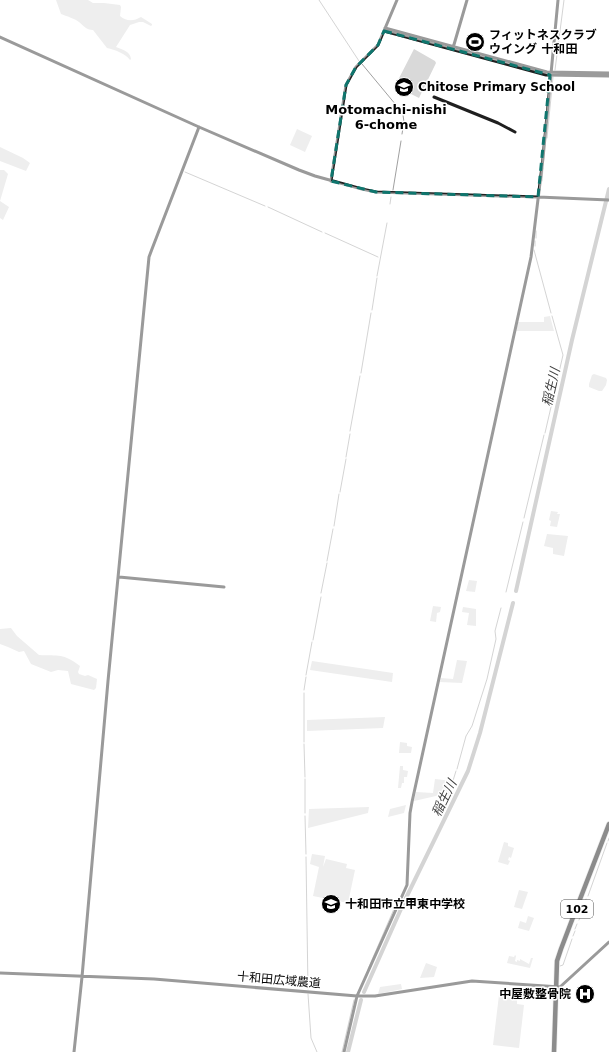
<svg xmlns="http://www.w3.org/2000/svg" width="609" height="1052" font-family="'DejaVu Sans','Noto Sans JP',sans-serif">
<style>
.green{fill:#d9d9d9}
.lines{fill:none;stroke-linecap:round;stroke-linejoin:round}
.stream{stroke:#a0a0a0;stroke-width:1}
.river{stroke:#a0a0a0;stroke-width:4}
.highway-casing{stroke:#dbdbdb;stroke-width:6}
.secondary{stroke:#1f1f1f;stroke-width:3}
.highway{stroke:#000;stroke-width:4.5}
.marked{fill:none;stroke:#0f766e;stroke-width:3;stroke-dasharray:8 5;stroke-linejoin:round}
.labels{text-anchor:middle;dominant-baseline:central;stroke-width:3;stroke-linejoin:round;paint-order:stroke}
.shield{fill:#fff;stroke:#4c4c4c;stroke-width:1}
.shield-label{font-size:11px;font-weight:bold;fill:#000}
.poi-label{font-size:12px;font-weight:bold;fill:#000;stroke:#fff;text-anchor:start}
.street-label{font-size:12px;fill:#000;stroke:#fff}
.neighbourhood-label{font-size:13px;font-weight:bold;fill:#000;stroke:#fff}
.water-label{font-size:13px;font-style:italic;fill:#414141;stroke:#fff}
</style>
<rect width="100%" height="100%" fill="#fff"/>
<path class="green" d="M56 0H88L93 3H104L120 5 121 7 120 16C127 22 134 21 141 17L152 24V25L151 26 143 22H139L130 25 116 47C123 50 130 51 131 59L130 60C125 53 115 50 107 48L93 30C86 30 84 26 79 22 76 19 66 16 61 14Z
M414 49 435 61 436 63 419 98 395 86Z
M297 129 312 136 305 152 290 145Z
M0 147 23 158 30 163 26 171 0 161Z
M0 170H4L8 174 0 201 9 207 3 220 0 218Z
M550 316 554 331H516L518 322H544V317Z
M594 374 606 378 607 380 606 385 602 391H599L589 387V384L592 375Z
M551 511 558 512 557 514H560L557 527 550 526 551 521 549 520Z
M547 534 568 536 564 556 553 554V548L544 546Z
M469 580 477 581 475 592 466 591Z
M433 606 441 607 440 612 437 613 436 622 430 621Z
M463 607 476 609V626L467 625 469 613 462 612Z
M11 628 17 636 39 655C59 656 63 653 80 666L78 672 79 674 85 676 88 675 97 679 96 688 94 690 71 684 68 671 58 670 51 672 31 664 24 651 19 652 8 647 0 644V629Z
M457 660 467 661 462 683 440 682 441 678 453 679Z
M312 661 393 673 392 682 310 670Z
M385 717 383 728 307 731V720Z
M400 742 407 743V746L412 747 411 753H399Z
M400 766H403V770L408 771 407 777H404V783H402L401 788H398Z
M435 779 453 781 449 793 414 801 416 792 433 793Z
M406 805 404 813 388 817 390 809Z
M369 807 368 813 308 828 309 809Z
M504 842 508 843V846L514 848 511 858 509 857 508 860 510 861 508 865 498 862Z
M312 854 325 856 323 867 326 859 347 864 346 868 355 870 348 903 313 896 319 867 310 864Z
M519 890 528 892 522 909 514 907Z
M528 916 534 918 529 931 518 928 520 921 526 923Z
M515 955 516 956 515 961 517 962V960L520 961V959L529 964 531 958H533L530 968 507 963 509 956 514 957Z
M426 963 437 967 434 977 420 978Z
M401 984 402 989 378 994 380 987Z
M499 995 517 996V1004L524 1005 519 1048 493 1045Z"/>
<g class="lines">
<path class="stream" d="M319 0 359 61
M362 64 401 111
M555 70 564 0
M402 134 404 122 403 115
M547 138 553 77
M185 172 265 206
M542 181 543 168
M393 190 401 141
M390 204 391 197
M268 207 322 232
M325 233 378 257
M536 238V231
M535 246V241
M534 250 551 313
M377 276 387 223
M372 310 377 278
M361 373 371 313
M350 431 360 376
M545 433 563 355 552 316
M346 457 350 434
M340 492 346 459
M524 518 544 435
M334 526 339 494
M327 561 333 529
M506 592 523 522
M321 593 327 563
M313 640 321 597
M306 675 312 642
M304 690 306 677
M304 693V742
M304 744 305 777
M457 769 466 736 472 726 487 679 496 639 495 631 501 608
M305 779V813
M447 800 456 771
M305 816 306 854
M608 841 609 838
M306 857 308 989
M588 896 607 843
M583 909 586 899
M579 920 581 915
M575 929 577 924
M573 936 575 931
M560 966 563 965 572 939
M368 969 397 902
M308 994 311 1038 317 1052
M342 1052 354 1000"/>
<path class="river" d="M516 591 572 340 609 189
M364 992 405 900 468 771 480 733 513 603
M348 1052 361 1000"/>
<defs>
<path id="highway" d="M554 1052 557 961 561 949 572 920 609 824"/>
</defs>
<use href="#highway" class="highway-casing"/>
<path class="secondary" d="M385 28 547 72 609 73
M384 31 546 75 609 76
M0 37 199 127 299 170 315 176 362 189 376 192 538 197 609 200
M453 48 467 0
M434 97 498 123 515 132
M331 181 346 85 356 67 378 45 397 0
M119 577 224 587
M0 973 154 979 357 996H375L472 981 560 987 609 942
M74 1052 82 977 108 681 149 257 152 249 199 127
M344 1052 357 996 407 885 410 813 412 802 531 257 543 158 558 0"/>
<use href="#highway" class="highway"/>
</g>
<path d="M0 0H609V1052H0ZM384 31 550 75 538 197 376 192 331 181 346 85 356 67 378 45Z" fill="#fff" fill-opacity=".55" fill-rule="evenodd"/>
<path class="marked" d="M384 31 550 75 538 197 376 192 331 181 346 85 356 67 378 45Z"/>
<defs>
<symbol id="stadium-disc" viewBox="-11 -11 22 22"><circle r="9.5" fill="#000" stroke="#fff"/><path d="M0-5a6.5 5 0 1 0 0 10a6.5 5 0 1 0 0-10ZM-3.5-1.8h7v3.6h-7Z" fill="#fff"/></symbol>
<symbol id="school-disc" viewBox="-11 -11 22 22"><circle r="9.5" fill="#000" stroke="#fff"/><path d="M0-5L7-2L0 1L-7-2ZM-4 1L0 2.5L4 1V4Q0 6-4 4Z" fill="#fff"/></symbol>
<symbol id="hospital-disc" viewBox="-11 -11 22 22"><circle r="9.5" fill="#000" stroke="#fff"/><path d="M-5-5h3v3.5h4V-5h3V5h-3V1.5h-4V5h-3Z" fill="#fff"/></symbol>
</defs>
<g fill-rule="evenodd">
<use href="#stadium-disc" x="464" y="31" width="22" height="22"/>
<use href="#school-disc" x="393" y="76" width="22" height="22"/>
<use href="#school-disc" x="320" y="893" width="22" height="22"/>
<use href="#hospital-disc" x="574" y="983" width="22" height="22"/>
</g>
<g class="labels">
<rect class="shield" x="561" y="900" width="32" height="18" rx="3"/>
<g class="shield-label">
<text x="577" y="909">102</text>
</g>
<g class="poi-label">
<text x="489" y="35">フィットネスクラブ<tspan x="489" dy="14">ウイング 十和田</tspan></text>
<text x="418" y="87">Chitose Primary School</text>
<text x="345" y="904">十和田市立甲東中学校</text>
<text x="571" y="994" text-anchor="end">中屋敷整骨院</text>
</g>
<g class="street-label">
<text transform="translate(279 980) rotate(5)">十和田広域農道</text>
</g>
<g class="neighbourhood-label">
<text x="386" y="109">Motomachi-nishi<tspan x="386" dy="15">6-chome</tspan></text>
</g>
<g class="water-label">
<text transform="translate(551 387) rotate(-77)">稲生川</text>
<text transform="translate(444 798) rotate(-64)">稲生川</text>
</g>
</g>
</svg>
